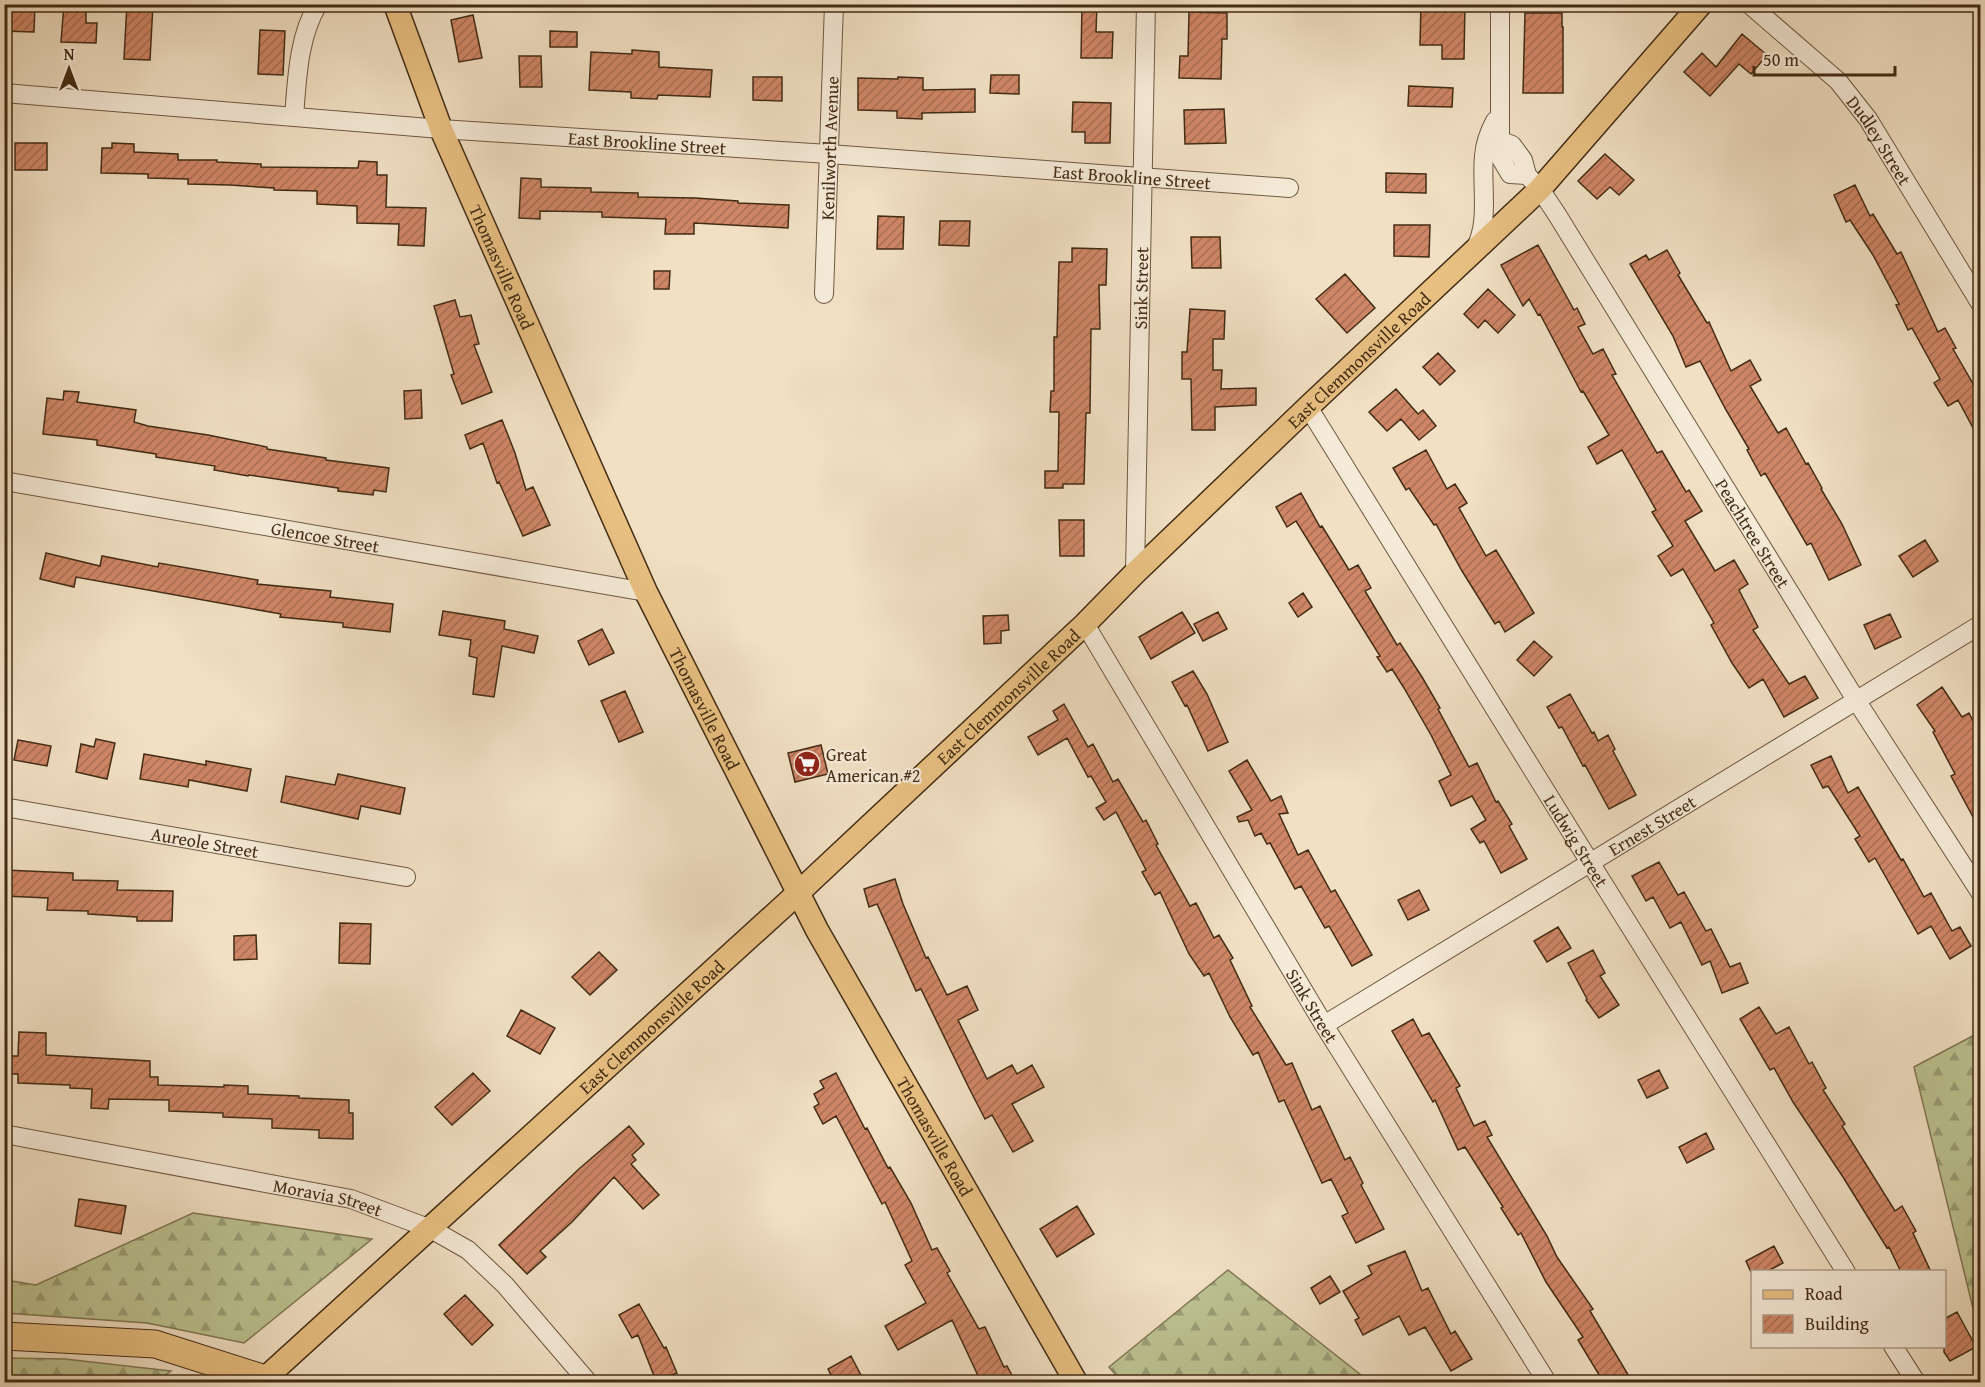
<svg xmlns="http://www.w3.org/2000/svg" width="1985" height="1387" font-family="'Gentium Book Plus',serif">
<style>
.forest{fill:url(#forest-firs);stroke:#807753;stroke-width:1.5}
.building{fill:url(#building-hatch);stroke:#432c14;stroke-width:1.5}
.lines{fill:none;stroke-linecap:round;stroke-linejoin:round}
.minor-casing{stroke:#6e5940;stroke-width:20}
.major-casing{stroke:#432c14;stroke-width:25}
.highway-casing{stroke:#432c14;stroke-width:29}
.minor{stroke:#f6ebd9;stroke-width:18}
.major{stroke:#e8c082;stroke-width:22}
.highway{stroke:#e8c082;stroke-width:27}
.labels{text-anchor:middle;dominant-baseline:central;stroke-width:4.5;stroke-linejoin:round;paint-order:stroke}
.street-label{font-size:18px;fill:#432c14;stroke:#f6ebd9}
.poi-label{font-size:18px;fill:#432c14;stroke:#f6ebd9;text-anchor:start}
</style>
<defs>
<pattern id="forest-firs" width="22" height="20" patternUnits="userSpaceOnUse" patternTransform="scale(1.5)"><rect width="22" height="20" fill="#bcc292"/><path d="M5 1l3.5 6h-7zM16 11l3.5 6h-7z" fill="#9a9e76"/></pattern>
<pattern id="building-hatch" width="6" height="6" patternUnits="userSpaceOnUse" patternTransform="scale(1.5)"><rect width="6" height="6" fill="#cf8667"/><path d="M-1 1l2-2M0 6l6-6M5 7l2-2" fill="none" stroke="#aa6e54"/></pattern>
</defs>
<rect width="100%" height="100%" fill="#f1e0c4"/>
<filter id="stains"><feTurbulence type="fractalNoise" baseFrequency=".00333" numOctaves="4"/><feColorMatrix values="0 0 0 0 .2 0 0 0 0 .09 0 0 0 0 .02 0 0 0 .5 -.17"/></filter>
<radialGradient id="worn" r=".72"><stop offset=".6" stop-color="#630" stop-opacity="0"/><stop offset="1" stop-color="#630" stop-opacity=".3"/></radialGradient>
<path class="forest" d="M1980 1032V1337L1914 1067Z
M193 1213 372 1239 244 1343 147 1323 5 1313V1280L36 1285Z
M1228 1270 1361 1375 1366 1382H1122L1109 1367Z
M5 1358 65 1359 171 1371 156 1382H5Z"/>
<path class="building" d="M4 4H35L34 32 4 31Z
M64 4H86V23H97L96 43 61 42Z
M127 4H153L150 60 124 59Z
M1082 4H1097L1096 32H1113L1112 58H1081Z
M1421 4H1465L1464 59H1442V45H1420Z
M1189 12 1227 13V39H1222L1221 79 1179 78 1180 56H1188Z
M1525 13H1562V27H1563V93H1523Z
M473 15 482 58 459 62 451 20Z
M260 30 285 31 283 75 258 74Z
M550 31 577 32V47H550Z
M1742 34 1767 55 1751 74 1739 64 1710 96 1684 72 1702 53 1716 67Z
M632 50 659 52V67L712 70 710 97 658 95 657 99 631 98V92L589 90 591 52 632 54Z
M519 56H541L542 87H520Z
M991 75H1019V94L990 93Z
M753 77H782V101L753 100Z
M898 77 923 78V90L975 89V112L922 113V119L897 118V111L858 110V78L898 79Z
M1409 86 1453 88 1452 107 1408 106Z
M1073 102 1111 103 1110 143H1085V132H1072Z
M1224 109 1226 143 1185 144 1184 110Z
M15 143H47V170H15Z
M112 143 134 144V152L178 154V160H217V162L261 164V167L358 168 359 161 377 162V175H387L386 207 426 208 424 246 398 245 399 224 357 223V206L317 204V191L274 190V188L230 185 188 184V179L148 178V174L101 173 102 148H112Z
M1605 154 1634 180 1619 195 1610 187 1597 199 1578 181Z
M1386 173 1426 174V193L1386 192Z
M521 178 541 179V187L591 188V192L638 193V197L695 198 738 201V203L789 205 788 228 694 223V234H665L666 219 602 217V212L540 211V219L519 218Z
M1855 185 1870 216 1873 214 1897 254 1901 252 1938 332 1945 328 1956 348 1953 349 1980 396V441L1958 400 1948 406 1934 383 1940 379 1912 328 1908 330 1896 305 1899 304 1873 255 1850 220 1846 222 1834 195Z
M878 216 904 217 903 249H877Z
M940 221H970L969 246 939 245Z
M1394 225H1430L1429 257 1394 256Z
M1191 237H1220L1221 268H1192Z
M1538 245 1574 310 1577 308 1585 324 1578 327 1593 354 1603 349 1616 374 1612 375 1657 453 1662 451 1686 492 1689 490 1702 511 1685 521 1715 571 1734 560 1748 584 1739 590 1758 627 1753 630 1789 684 1805 676 1818 698 1784 717 1763 679 1749 688 1732 663 1711 625 1714 623 1683 569 1671 576 1658 556 1673 546 1652 512 1656 510 1622 450 1597 464 1588 447 1609 435 1583 391 1581 392 1540 314 1538 315 1529 299 1523 306 1501 265Z
M1072 248 1107 249 1106 285H1099L1100 329H1091L1090 413H1086L1084 484H1063V488H1045V471H1058L1059 412H1050L1051 391H1054V337H1057L1059 262H1072Z
M1667 250 1680 273 1678 275 1707 323 1709 322 1731 371 1750 360 1761 380 1750 386 1778 433 1786 428 1806 464 1808 463 1822 488 1821 489 1842 524 1861 565 1829 580 1811 543 1807 545 1765 473 1761 476 1747 450 1749 449 1726 410 1700 361 1686 367 1673 336 1630 264 1646 255 1649 260Z
M654 271H670L669 289H654Z
M1345 274 1375 308 1347 333 1316 299Z
M1488 289 1515 315 1498 333 1485 320 1478 328 1464 314Z
M455 300 460 317 471 315 479 344 474 345 492 392 462 404 451 375 454 374 434 306Z
M1190 309 1225 311 1224 339H1213V370H1222L1221 389 1256 388V405L1215 407V430H1192L1191 379H1182V352H1187Z
M1438 353 1455 371 1440 385 1423 367Z
M1396 389 1418 414 1423 410 1436 426 1419 440 1401 419 1387 431 1369 412Z
M421 390 422 418 405 419 404 391Z
M64 391 79 392 77 402 136 410 134 422 148 426 208 435 267 447V449L326 458V460L389 468 386 492 374 490 373 495 338 491V488L249 475 248 476 214 470 215 466 156 457V454L97 445V440L43 434 47 398 63 400Z
M502 420 515 453 526 490 533 487 550 525 523 536 499 482 497 483 483 443 470 449 465 435Z
M1426 450 1447 489 1455 484 1467 503 1459 508 1486 556 1496 550 1534 613 1505 632 1499 621 1495 624 1462 571 1436 524 1434 525 1409 488 1406 490 1393 468Z
M1301 493 1320 527 1322 526 1349 570 1358 565 1371 588 1365 591 1397 645 1400 643 1422 677 1440 708 1438 709 1469 767 1477 763 1496 802 1498 801 1512 824 1509 826 1527 859 1501 873 1484 841 1480 843 1471 829 1486 820 1472 796 1451 806 1439 781 1451 775 1431 735 1404 688 1392 669 1387 672 1377 657 1380 656 1296 521 1287 527 1276 507Z
M1059 520H1084V556H1060Z
M1925 540 1938 561 1913 577 1899 556Z
M46 553 100 566 102 556 158 567 159 563 258 580 257 584 331 591 330 597 393 604 390 632 343 627V623L280 617 281 614 76 577 74 587 40 579Z
M1303 593 1312 607 1298 617 1289 603Z
M443 611 505 621 504 629 538 636 534 653 502 646 494 697 473 694 477 658 469 656 471 640 439 635Z
M1182 612 1195 633 1151 659 1139 637Z
M1218 612 1227 629 1203 641 1194 624Z
M1890 614 1901 637 1875 649 1864 625Z
M1008 615 1009 630 1001 631V643L984 644 983 616Z
M602 629 614 653 589 665 578 641Z
M1534 641 1552 657 1534 676 1517 660Z
M1193 671 1207 694 1228 742 1208 751 1187 705 1185 706 1172 682Z
M1942 687 1962 717 1969 713 1980 735V830L1951 776 1955 774 1933 732 1935 731 1917 705Z
M625 691 643 732 619 742 601 701Z
M1570 694 1592 733 1594 732 1598 741 1608 735 1615 749 1613 751 1636 795 1609 809 1585 765 1583 766 1562 727 1559 728 1547 707Z
M1064 704 1088 747 1093 744 1113 782 1118 779 1143 822 1146 820 1158 844 1156 845 1190 906 1196 903 1214 938 1219 935 1233 958 1230 960 1252 1006 1250 1007 1286 1065 1292 1063 1312 1110 1320 1106 1345 1160 1350 1157 1363 1183 1361 1185 1384 1229 1356 1243 1342 1216 1348 1213 1331 1179 1322 1183 1284 1100 1279 1102 1258 1052 1253 1055 1230 1017 1209 973 1204 976 1189 954 1160 892 1155 895 1142 872 1146 870 1116 812 1104 820 1096 808 1106 802 1091 776 1088 777 1067 738 1038 755 1028 737 1058 720 1053 711Z
M96 739 115 743 107 779 76 772 81 744 94 747Z
M18 740 51 746 47 766 14 760Z
M821 745 828 774 795 782 788 753Z
M144 754 206 765V761L251 769 247 791 189 780 188 787 140 779Z
M1831 756 1848 793 1858 787 1901 860 1903 859 1924 897 1931 893 1952 931 1960 927 1971 946 1950 959 1931 926 1918 934 1875 858 1869 862 1855 839 1860 836 1828 786 1823 788 1811 765Z
M1247 760 1271 801 1281 796 1288 813 1279 814 1298 855 1308 850 1331 892 1335 890 1372 955 1352 966 1329 926 1325 928 1301 886 1295 889 1270 843 1267 844 1261 833 1255 836 1248 820 1239 822 1237 817 1252 810 1229 771Z
M338 774 405 788 400 814 361 806 358 819 281 802 286 776 335 785Z
M1659 862 1678 895 1684 892 1706 931 1711 929 1730 967 1740 963 1748 983 1722 993 1710 961 1702 965 1681 922 1670 928 1653 897 1646 901 1632 876Z
M4 870 73 873V880L118 881 117 890 173 891 172 921H137V917L88 914V911L47 910 48 898 4 896Z
M895 879 903 904 926 958 928 957 947 995 967 986 978 1010 958 1020 987 1079 1012 1065 1017 1074 1032 1065 1044 1087 1012 1104 1033 1141 1013 1152 992 1115 985 1119 969 1088 921 989 916 991 877 904 869 907 864 889Z
M1419 890 1429 910 1408 920 1398 900Z
M340 923 371 924 370 964 339 963Z
M1558 927 1571 948 1547 962 1534 941Z
M256 935 257 959 234 960V936Z
M1593 950 1605 973 1600 976 1619 1005 1599 1018 1586 1000 1587 999 1568 963Z
M599 952 617 970 590 995 572 977Z
M1759 1007 1776 1034 1789 1027 1809 1064 1812 1062 1826 1088 1823 1090 1845 1124 1842 1126 1895 1211 1902 1206 1916 1231 1913 1233 1931 1272H1901L1889 1247 1887 1248 1843 1177 1793 1102 1774 1068 1770 1070 1740 1019Z
M521 1010 555 1028 540 1054 507 1036Z
M1413 1019 1422 1036 1429 1033 1460 1086 1456 1088 1474 1126 1485 1121 1492 1135 1487 1137 1547 1236 1557 1257 1593 1309 1590 1311 1633 1383H1604L1578 1340 1583 1337 1546 1282 1521 1233 1518 1235 1501 1208 1503 1207 1465 1147 1458 1150 1435 1100 1433 1102 1392 1031Z
M19 1032 46 1033V1055L150 1061V1077H158V1085L224 1087V1085L248 1086V1094L299 1096V1098L349 1100V1113H353V1139L319 1138V1130L272 1128V1119L223 1117V1113L169 1111V1100L109 1099 108 1109 91 1108 92 1089 70 1088V1085L18 1083V1074H4V1056H18Z
M1659 1070 1668 1088 1647 1098 1638 1080Z
M473 1073 490 1091 452 1125 435 1107Z
M836 1073 865 1129 867 1128 888 1168 890 1167 911 1203 932 1250 937 1248 950 1271 947 1273 979 1329 985 1327 1004 1367 1007 1366 1016 1383H975L980 1380 952 1320 898 1350 885 1326 926 1303 905 1265 912 1261 885 1202 882 1204 836 1116 823 1124 814 1107 819 1104 814 1094 824 1088 820 1081Z
M629 1126 644 1144 632 1155 636 1160 631 1164 659 1195 643 1209 614 1177 572 1222 540 1251 546 1257 527 1274 499 1245 580 1168Z
M1706 1133 1714 1149 1687 1163 1679 1147Z
M79 1199 126 1206 121 1234 75 1226Z
M1077 1206 1094 1234 1057 1257 1040 1229Z
M1774 1246 1783 1263 1766 1272H1751L1746 1261Z
M1405 1251 1422 1291 1428 1288 1451 1334 1455 1331 1472 1359 1451 1371 1425 1327 1409 1335 1399 1316 1363 1335 1355 1320 1359 1318 1343 1291 1372 1274 1368 1266Z
M1330 1276 1340 1292 1320 1304 1311 1288Z
M465 1295 493 1325 472 1345 444 1314Z
M639 1304 664 1348 666 1347 677 1373 656 1381 638 1335 632 1338 619 1315Z
M1957 1312 1976 1347 1950 1361 1944 1352V1319Z
M851 1356 865 1383H835L828 1369Z"/>
<g class="lines">
<defs>
<g id="minor">
<path d="M1500 4V157L1510 174 1527 175"/>
<path id="s1" d="M1749 4 1838 81 1868 119 1980 303"/>
<path id="s2" d="M4 93 441 129 829 154 1289 188"/>
<path d="M294 117C297 80 298 37 318 4"/>
<path id="s3" d="M1499 140 1512 145 1523 160 1527 175 1540 189 1556 213 1856 700 1980 892"/>
<path d="M1475 249C1490 222 1481 186 1484 156 1485 144 1489 132 1495 121"/>
<path id="s4" d="M824 294 834 4"/>
<path id="s5" d="M1308 407 1591 864 1846 1272"/>
<path id="s6" d="M4 481 646 592"/>
<path id="s7" d="M1135 573 1146 4"/>
<path id="s8" d="M1085 624 1324 1025 1547 1382"/>
<path id="s9" d="M4 807 406 877"/>
<path id="s10" d="M1324 1025 1980 625"/>
<path id="s11" d="M4 1134 351 1199 431 1229 468 1250 505 1285 588 1382"/>
<path d="M1893 1346 1916 1382"/>
</g>
<g id="major">
<path id="s12" d="M395 4 441 129 646 592 817 930 1076 1382"/>
<path id="s13" d="M261 1382 798 893 1085 624 1135 573 1308 407 1540 189 1701 4"/>
</g>
<path id="highway" d="M4 1336 155 1344 265 1379"/>
</defs>
<use href="#minor" class="minor-casing"/>
<use href="#major" class="major-casing"/>
<use href="#highway" class="highway-casing"/>
<use href="#minor" class="minor"/>
<use href="#major" class="major"/>
<use href="#highway" class="highway"/>
</g>
<defs>
<symbol id="supermarket-disc" viewBox="-11 -11 22 22"><circle r="9.5" fill="#8f2418" stroke="#f6ebd9"/><path d="M-6-5.5h2.5l.6 2H6L4.5 2H-2.5L-4.4-4H-6ZM-1.5 3.2a1.3 1.3 0 1 0 .1 0ZM3 3.2a1.3 1.3 0 1 0 .1 0Z" fill="#fff"/></symbol>
</defs>
<g fill-rule="evenodd">
<use href="#supermarket-disc" x="792" y="749" width="30" height="30"/>
</g>
<g class="labels">
<g class="street-label">
<text stroke="none"><textPath href="#s1" startOffset="190">Dudley Street</textPath></text>
<text stroke="none"><textPath href="#s2" startOffset="645">East Brookline Street</textPath></text>
<text stroke="none"><textPath href="#s4" startOffset="146">Kenilworth Avenue</textPath></text>
<text stroke="none"><textPath href="#s2" startOffset="1131">East Brookline Street</textPath></text>
<text stroke="none"><textPath href="#s12" startOffset="284">Thomasville Road</textPath></text>
<text stroke="none"><textPath href="#s7" startOffset="285">Sink Street</textPath></text>
<text stroke="none"><textPath href="#s13" startOffset="1500">East Clemmonsville Road</textPath></text>
<text stroke="none"><textPath href="#s3" startOffset="472">Peachtree Street</textPath></text>
<text stroke="none"><textPath href="#s6" startOffset="326">Glencoe Street</textPath></text>
<text stroke="none"><textPath href="#s13" startOffset="1014">East Clemmonsville Road</textPath></text>
<text stroke="none"><textPath href="#s12" startOffset="770">Thomasville Road</textPath></text>
<text stroke="none"><textPath href="#s10" startOffset="384">Ernest Street</textPath></text>
<text stroke="none"><textPath href="#s5" startOffset="510">Ludwig Street</textPath></text>
<text stroke="none"><textPath href="#s9" startOffset="204">Aureole Street</textPath></text>
<text stroke="none"><textPath href="#s8" startOffset="444">Sink Street</textPath></text>
<text stroke="none"><textPath href="#s13" startOffset="528">East Clemmonsville Road</textPath></text>
<text stroke="none"><textPath href="#s12" startOffset="1256">Thomasville Road</textPath></text>
<text stroke="none"><textPath href="#s11" startOffset="330">Moravia Street</textPath></text>
</g>
<g class="poi-label">
<text x="826" y="754">Great<tspan x="826" dy="21">American #2</tspan></text>
</g>
</g>
<rect width="1985" height="1387" fill="none" stroke="#f1e0c4" stroke-width="24"/>
<rect x="6" y="6" width="1973" height="1375" fill="none" stroke="#432c14" stroke-width="3"/>
<rect x="12" y="12" width="1961" height="1363" fill="none" stroke="#432c14" stroke-width="1.5"/>
<rect x="1751" y="1270" width="195" height="78" fill="#f6ebd9" stroke="#ae9f8a" stroke-width="1.5"/>
<rect x="1763" y="1290" width="30" height="9" fill="#e8c082" stroke="#ae9f8a" stroke-width="1.5"/>
<text x="1805" y="1300" font-size="18" fill="#432c14">Road</text>
<rect x="1763" y="1315" width="30" height="18" fill="url(#building-hatch)" stroke="#ae9f8a" stroke-width="1.5"/>
<text x="1805" y="1330" font-size="18" fill="#432c14">Building</text>
<g transform="translate(69 69)" stroke="#f6ebd9" stroke-width="4.5" paint-order="stroke">
<path d="M0-4.5L10 22L0 15L-10 22Z" fill="#432c14"/>
<text y="-9" font-size="16" font-weight="bold" text-anchor="middle" fill="#432c14">N</text>
</g>
<path d="M1754 66v9h141v-9" fill="none" stroke="#432c14" stroke-width="3"/>
<text x="1763" y="66" font-size="18" fill="#432c14" stroke="#f6ebd9" stroke-width="4.5" paint-order="stroke">50 m</text>
<rect width="100%" height="100%" filter="url(#stains)"/>
<rect width="100%" height="100%" fill="url(#worn)"/>
</svg>
